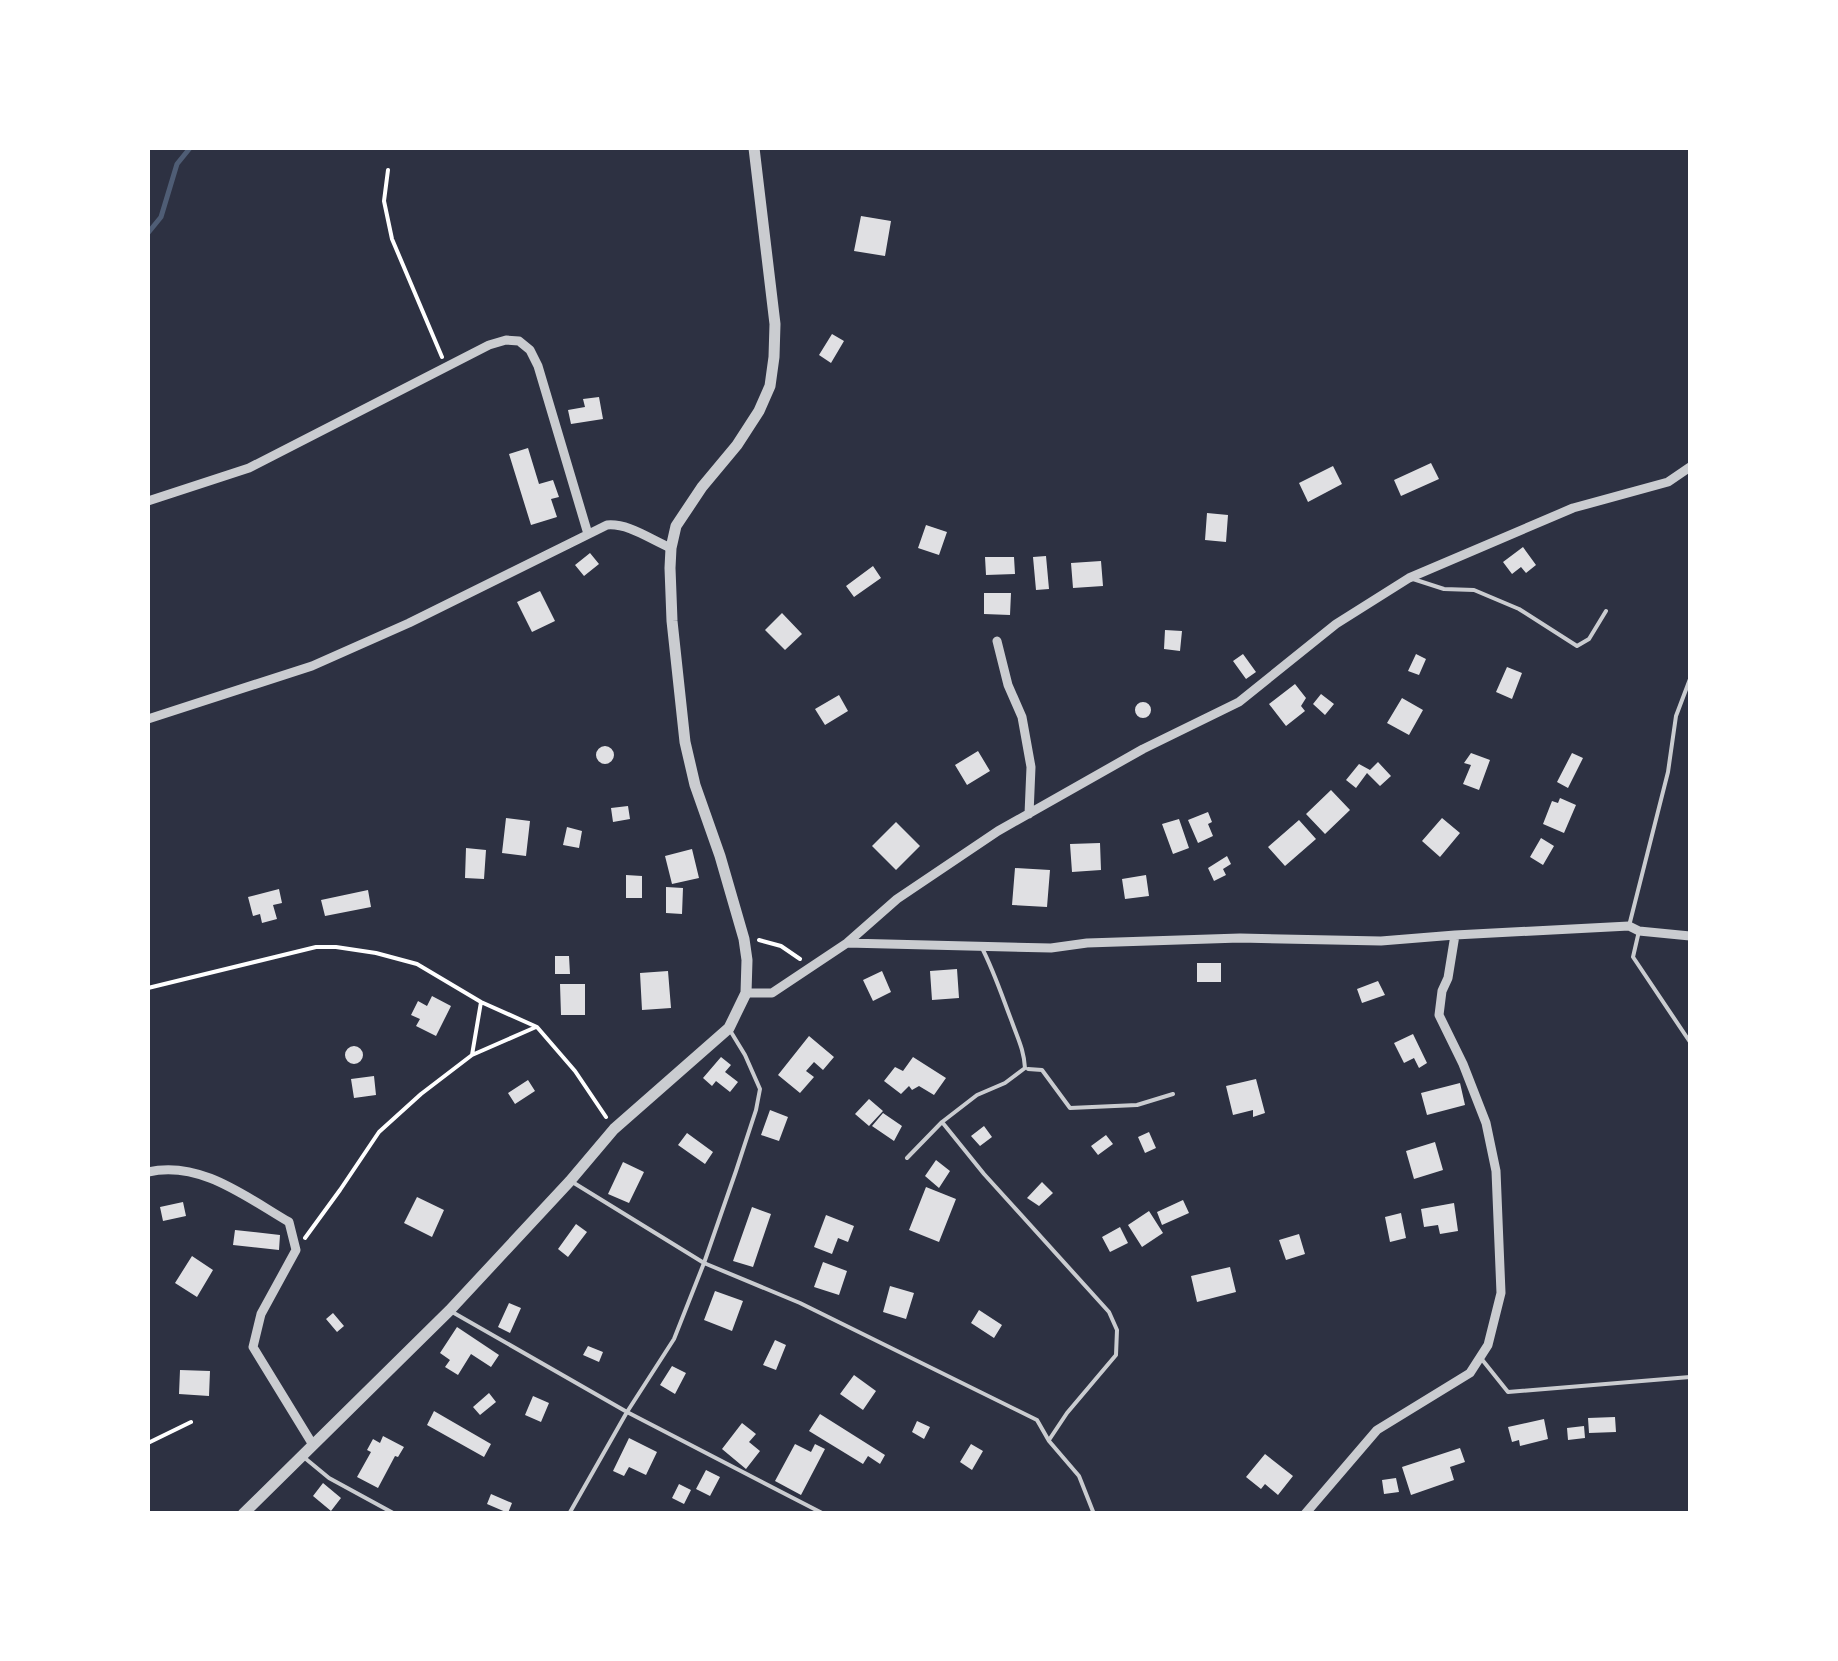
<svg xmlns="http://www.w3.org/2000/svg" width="1838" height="1661" font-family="Karla,sans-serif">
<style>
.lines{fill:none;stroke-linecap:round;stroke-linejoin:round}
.stream{stroke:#4f5d75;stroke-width:5}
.building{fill:#e0e0e3}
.path{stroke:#fff;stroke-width:4}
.service{stroke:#caccd0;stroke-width:4}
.minor{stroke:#caccd0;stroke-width:9}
.tertiary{stroke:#caccd0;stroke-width:11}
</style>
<rect width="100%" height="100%" fill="#2d3142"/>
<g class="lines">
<path class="stream" d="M148 233 161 217 177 164 190 148"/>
</g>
<path class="building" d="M861 216 891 221 885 256 854 251Z
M832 334 844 341 831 363 819 355Z
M599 397 603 419 571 424 568 410 585 407 583 399Z
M528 448 539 484 553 480 559 497 551 499 557 517 531 525 509 454Z
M1431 463 1439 479 1401 496 1394 480Z
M1333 466 1342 484 1308 502 1299 483Z
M1207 513 1228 515 1226 542 1205 540Z
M926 525 947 532 939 555 918 548Z
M1523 547 1536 565 1526 573 1521 567 1512 574 1503 562Z
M590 553 599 564 584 576 575 565Z
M1046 556 1049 589 1036 590 1033 557Z
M985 557H1014L1015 574 986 575Z
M1101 561 1103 586 1073 588 1071 563Z
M873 566 881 578 854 597 846 586Z
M540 591 555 621 532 632 517 602Z
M984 593H1011L1010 615 984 614Z
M782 613 802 634 785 650 765 630Z
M1165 630 1182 631 1180 651 1164 649Z
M1243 654 1256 672 1246 679 1233 661Z
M1416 654 1426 659 1419 675 1408 671Z
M1507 667 1522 673 1512 699 1496 692Z
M1295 684 1306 698 1301 706 1305 711 1286 726 1269 704Z
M1321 694 1334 704 1325 715 1313 704Z
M839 695 848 711 825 725 815 709Z
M1402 698 1423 710 1409 735 1387 723Z
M1135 710a8 8 0 1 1 16 0a8 8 0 1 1-16 0Z
M596 755a9 9 0 1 1 18 0a9 9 0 1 1-18 0Z
M978 751 990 771 967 785 955 765Z
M1471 753 1490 760 1479 790 1463 784 1471 765 1464 763Z
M1572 753 1583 758 1568 788 1557 782Z
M1378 762 1391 776 1380 786 1367 773 1356 788 1346 780 1359 764 1370 770Z
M1331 790 1350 810 1325 834 1306 814Z
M1560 798 1576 805 1564 833 1543 824 1552 801 1558 803Z
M628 806 630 819 613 822 611 808Z
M1208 812 1212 822 1208 824 1213 836 1198 843 1188 820Z
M506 818 530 821 526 856 502 853Z
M1442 818 1460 833 1440 857 1422 841Z
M1179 819 1189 848 1173 854 1162 824Z
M1299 820 1316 839 1285 866 1268 847Z
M896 822 920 846 896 870 872 846Z
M567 827 582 831 579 848 563 845Z
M1541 838 1554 846 1543 865 1530 857Z
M1100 843 1101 870 1072 872 1070 844Z
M466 848 486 850 484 879 465 878Z
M692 849 699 878 672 884 665 856Z
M1227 856 1231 864 1223 869 1226 875 1214 881 1208 868Z
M1015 868 1050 870 1047 907 1012 905Z
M626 875 642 876V898H626Z
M1146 875 1149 896 1125 899 1122 879Z
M666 887 683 888 682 914 666 913Z
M279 889 282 903 273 905 277 919 262 923 260 914 253 916 248 897Z
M368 890 371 907 325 916 321 900Z
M555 956H569L570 974H555Z
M1197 963H1221V982H1197Z
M957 969 959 998 932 1000 930 971Z
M668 971 671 1008 642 1010 640 973Z
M882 971 891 992 873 1001 863 980Z
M1378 981 1385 995 1362 1003 1357 989Z
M560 984H585V1015H561Z
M432 996 451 1006 436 1036 416 1026 420 1019 411 1015 418 1001 427 1006Z
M1413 1034 1427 1063 1419 1068 1414 1058 1404 1063 1394 1043Z
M809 1036 834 1057 823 1070 814 1062 806 1071 814 1077 800 1093 778 1075Z
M345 1055a9 9 0 1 1 18 0a9 9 0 1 1-18 0Z
M721 1057 731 1065 725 1072 738 1082 730 1092 716 1081 712 1086 703 1078Z
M913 1057 946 1078 934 1095 919 1086 912 1090 909 1086 901 1094 884 1081 895 1067 903 1071Z
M374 1076 376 1095 354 1098 351 1079Z
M1256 1079 1265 1113 1253 1117V1110L1233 1115 1226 1086Z
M528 1080 535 1091 515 1104 508 1093Z
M1460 1083 1465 1105 1427 1115 1421 1093Z
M869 1099 883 1111 869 1126 855 1114Z
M770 1110 788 1117 779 1141 761 1135Z
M883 1113 902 1126 894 1141 872 1126Z
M984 1126 992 1137 980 1146 971 1136Z
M1149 1132 1156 1148 1145 1153 1138 1137Z
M687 1133 713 1152 705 1164 678 1145Z
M1106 1135 1113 1144 1098 1155 1091 1146Z
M1435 1142 1443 1170 1414 1179 1406 1151Z
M936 1160 950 1171 939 1188 925 1176Z
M623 1162 644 1172 629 1203 608 1194Z
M1042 1182 1053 1193 1039 1206 1027 1198Z
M926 1187 956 1199 939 1242 909 1230Z
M417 1197 444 1210 432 1237 404 1223Z
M1183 1200 1189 1213 1162 1225 1157 1212Z
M183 1202 186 1216 163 1221 160 1207Z
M1454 1203 1458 1231 1440 1234 1438 1225 1424 1227 1421 1209Z
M752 1207 771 1214 753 1267 733 1261Z
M1149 1211 1163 1233 1142 1247 1128 1225Z
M1401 1213 1406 1238 1390 1242 1385 1217Z
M826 1215 854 1226 848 1242 838 1238 832 1254 814 1247Z
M576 1224 587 1232 568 1257 558 1249Z
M1120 1227 1128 1243 1110 1252 1102 1237Z
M235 1230 280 1235 279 1250 233 1245Z
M1299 1234 1305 1254 1286 1260 1279 1240Z
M192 1256 213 1270 197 1297 175 1283Z
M823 1262 847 1271 839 1295 814 1287Z
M1230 1267 1236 1292 1197 1302 1191 1276Z
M890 1286 914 1293 906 1319 883 1312Z
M715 1291 743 1301 732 1331 704 1320Z
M509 1303 521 1308 510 1333 498 1327Z
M979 1310 1002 1325 994 1338 971 1323Z
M333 1313 344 1326 337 1332 326 1319Z
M457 1327 499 1355 491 1367 471 1354 458 1375 445 1367 450 1360 440 1353Z
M775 1340 786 1345 776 1370 763 1365Z
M588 1346 603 1352 599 1362 583 1355Z
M672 1366 686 1373 675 1394 660 1385Z
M180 1370 210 1371 209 1396 179 1394Z
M854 1375 876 1391 863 1410 840 1394Z
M489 1393 496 1402 480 1415 473 1407Z
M533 1396 549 1403 541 1422 525 1415Z
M434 1411 491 1444 484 1457 427 1425Z
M820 1414 885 1455 880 1464 868 1456 863 1464 809 1431Z
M1615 1417 1616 1432 1589 1433 1588 1418Z
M1544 1419 1548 1439 1520 1446 1519 1440 1512 1442 1508 1427Z
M917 1421 930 1427 924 1439 912 1432Z
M742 1423 756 1434 749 1442 760 1451 746 1469 722 1449Z
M1584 1426 1585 1438 1568 1440 1567 1428Z
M383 1436 404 1447 398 1457 395 1456 378 1488 357 1477 371 1452 367 1450 373 1439 380 1443Z
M629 1438 657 1452 646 1475 629 1467 624 1476 613 1471Z
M795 1444 811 1452 815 1444 825 1449 801 1495 775 1481Z
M971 1444 983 1451 972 1470 960 1462Z
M1460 1448 1465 1462 1450 1467 1454 1480 1411 1495 1402 1467Z
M1265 1454 1293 1476 1278 1495 1265 1484 1261 1489 1246 1477Z
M706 1470 720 1477 710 1496 696 1489Z
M1396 1478 1399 1492 1384 1494 1382 1480Z
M323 1483 341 1498 331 1511 313 1496Z
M679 1484 691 1490 684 1504 672 1498Z
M491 1494 512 1503 508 1513 487 1504Z"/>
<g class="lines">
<path class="path" d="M388 170 384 201 392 239 442 357
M759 940 781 946 800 959
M148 988 316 947H336L376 953 417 964 481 1002 537 1027 575 1071 606 1117
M472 1055 481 1002
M305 1238 340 1190 379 1132 421 1094 472 1055 536 1027
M148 1443 191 1422"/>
<path class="service" d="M1413 579 1444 589 1474 590 1519 609 1577 646 1589 639 1606 611
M1629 926 1668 772 1676 716 1690 679
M1639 931 1633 957 1690 1042
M1028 1069 1042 1070 1070 1108 1137 1105 1173 1094
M942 1122 984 1174 1109 1312 1117 1330 1116 1355 1067 1413 1049 1440
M907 1158 942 1122 977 1095 1005 1083 1025 1068C1024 1050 1018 1039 1012 1022 1002 996 994 971 981 946
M574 1183 704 1263 800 1303 1037 1420 1049 1441 1079 1476 1094 1514
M454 1313 627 1412 824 1514
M1480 1357 1508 1392 1690 1377
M306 1459 329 1478 395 1514
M569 1514 627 1412 674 1339 704 1263 736 1171 756 1110 760 1089 745 1055 731 1032"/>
<path class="minor" d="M148 501 249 468 489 345 506 340 519 341 530 350 538 366 588 534
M997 641 1008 685 1022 717 1031 767 1029 814
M148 719 312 666 409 623 607 525C629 523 651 540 671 548
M847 943 1051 948 1087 943 1240 938 1381 941 1455 935 1629 926 1639 931 1690 936
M746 993H772L847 943 897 899 998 831 1143 749 1239 702 1336 624 1409 578 1573 508 1668 482 1690 467
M148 1172C200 1160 246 1197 289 1222L296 1250 261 1314 253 1347 313 1445
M1305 1514 1377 1430 1470 1373 1488 1345 1501 1293 1496 1171 1486 1123 1463 1064 1439 1015 1442 991 1448 978 1455 935"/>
<path class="tertiary" d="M243 1514 450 1310 570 1181 614 1129 729 1028 746 993 747 960 744 939 720 856 695 785 685 742 672 621 670 568 671 548 676 526 702 487 737 445 759 411 770 386 774 357 775 324 754 148"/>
</g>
<rect width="1838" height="1661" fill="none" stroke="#ffffff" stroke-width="300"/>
</svg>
